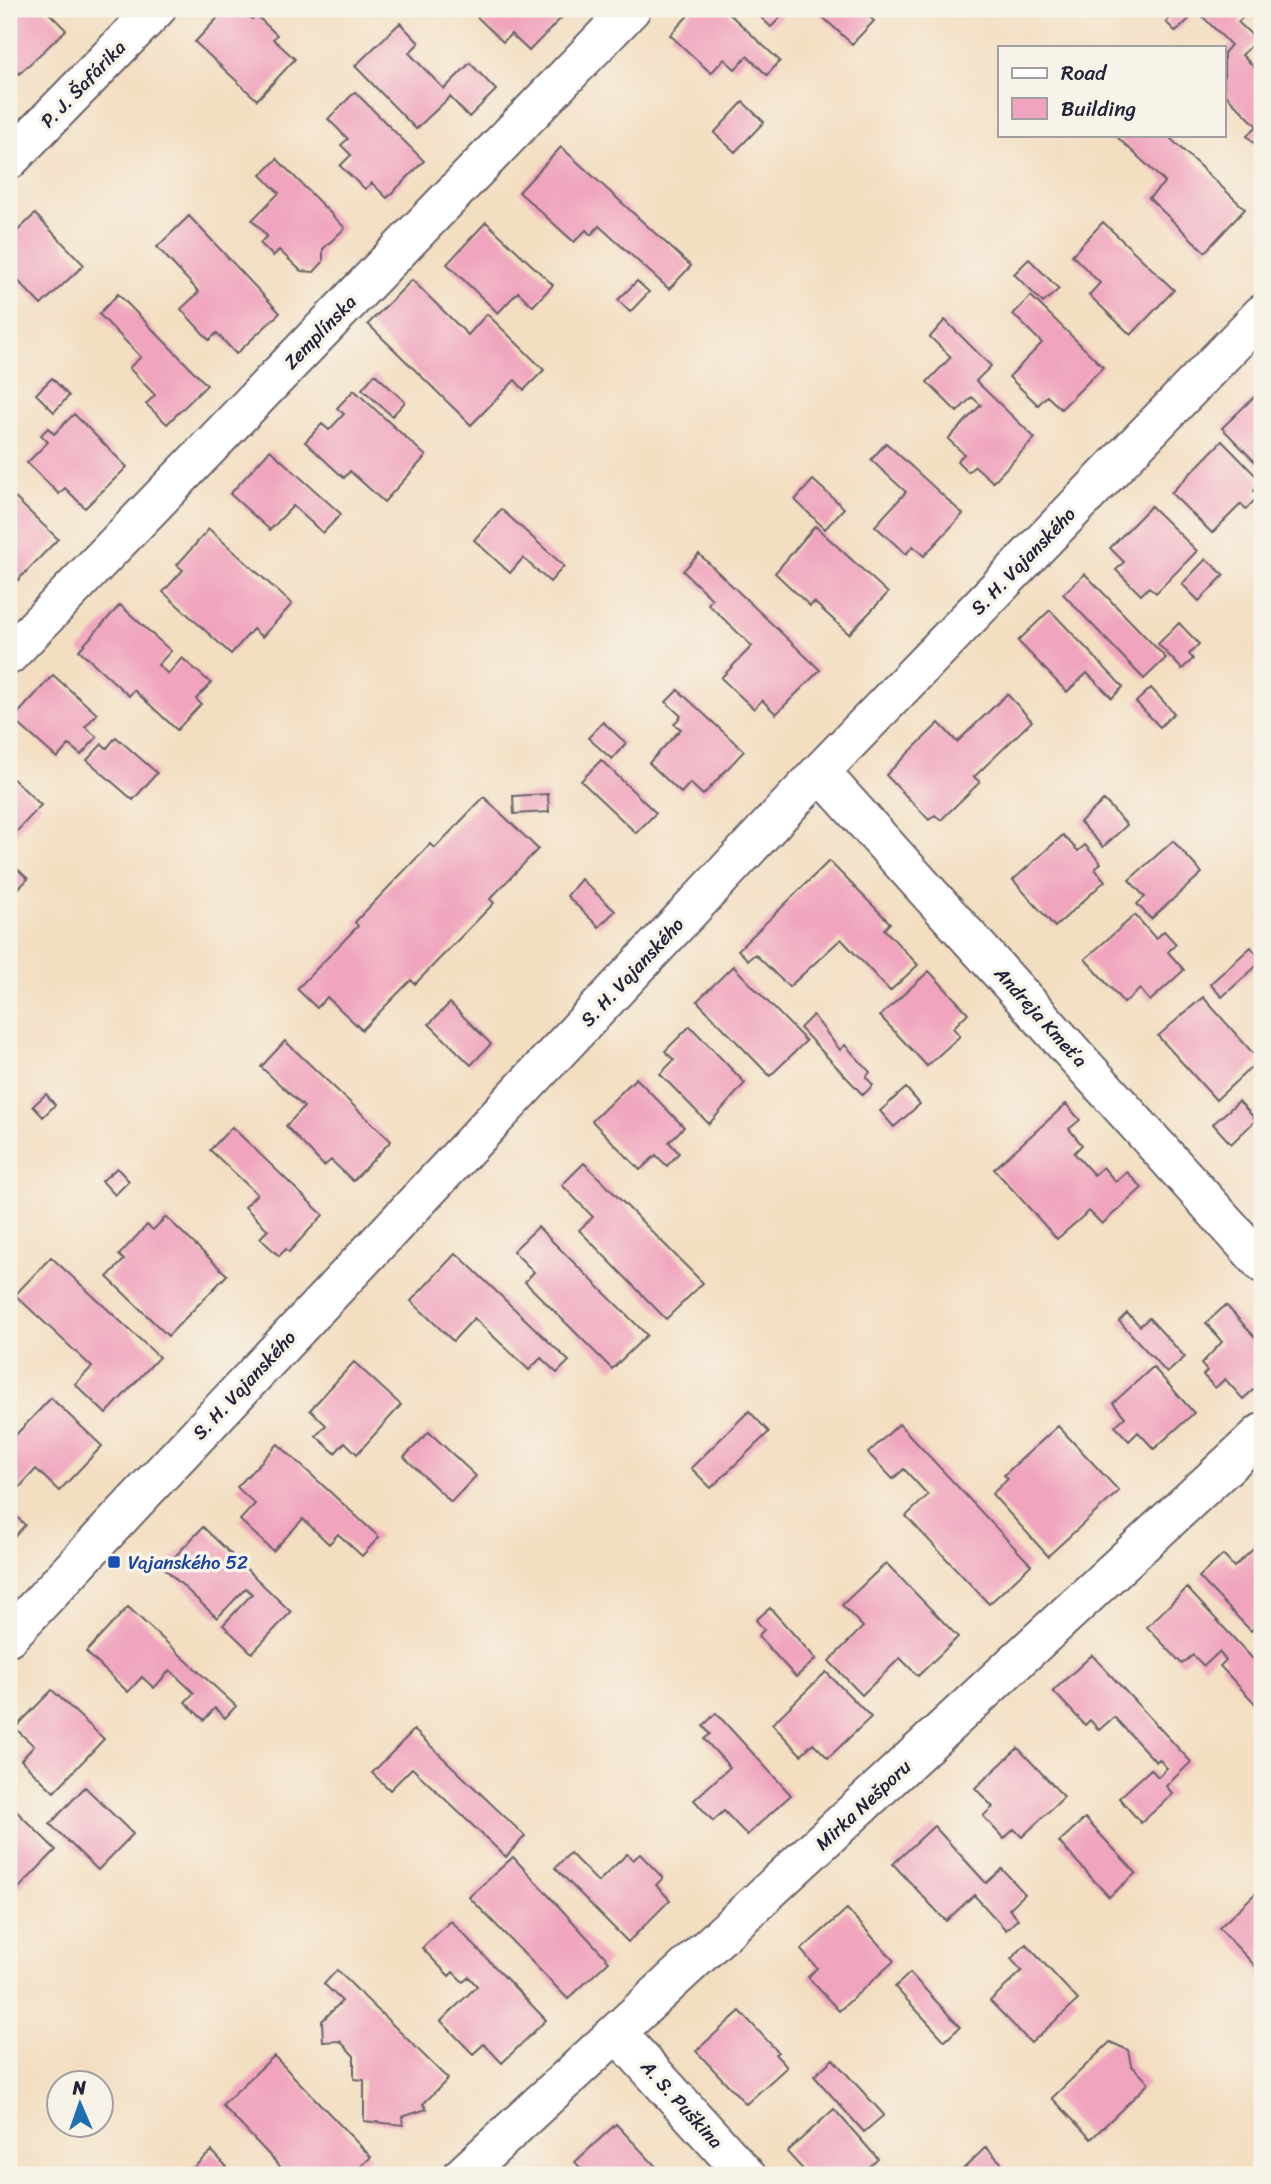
<svg xmlns="http://www.w3.org/2000/svg" width="1271" height="2184" font-family="Sriracha,sans-serif">
<style>
.building{fill:#f0a4bd}
.lines{fill:none;stroke-linecap:round;stroke-linejoin:round}
.minor-casing{stroke:#6b646a;stroke-width:42}
.minor{stroke:#fff;stroke-width:38}
.transit-dot{fill:#1a4fb4;stroke:#f7f3e8;stroke-width:2.5}
.labels{text-anchor:middle;dominant-baseline:central;stroke-width:7;stroke-linejoin:round;paint-order:stroke}
.street-label{font-size:19px;fill:#22223b;stroke:#f7f3e8}
.transit-label{font-size:19px;fill:#164399;stroke:#f7f3e8;text-anchor:start}
</style>
<rect width="100%" height="100%" fill="#f7f3e8"/>
<filter id="ink" filterUnits="userSpaceOnUse"><feTurbulence type="fractalNoise" baseFrequency=".0143" numOctaves="2"/><feDisplacementMap in="SourceGraphic" scale="14" xChannelSelector="R" yChannelSelector="G"/><feConvolveMatrix kernelMatrix="1 2 1 2 8 2 1 2 1" color-interpolation-filters="sRGB"/></filter>
<filter id="wash" filterUnits="userSpaceOnUse"><feTurbulence type="fractalNoise" baseFrequency=".00686" numOctaves="4" result="noise"/><feDisplacementMap in="SourceGraphic" scale="28" xChannelSelector="R" yChannelSelector="G"/><feGaussianBlur stdDeviation="1.57" result="paint"/><feColorMatrix in="noise" values="0 0 0 0 0 0 0 0 0 0 0 0 0 0 0 0 0 1.4 0 .05"/><feComposite in="paint" operator="in"/></filter>
<g filter="url(#wash)">
<rect width="100%" height="100%" fill="#f3dec1"/>
<g id="blocks">
<path class="building" d="M9 9H45L66 30 19 74 9 64Z
M226 9H241L252 19 256 15 277 35 273 39 295 59 257 100 195 42Z
M469 9H570L529 51 511 34 503 42Z
M694 9H724L780 61 767 75 747 56 735 69 724 59 711 73 670 35Z
M752 9H789L771 27Z
M814 9H861L874 21 852 44Z
M1180 9H1185L1192 16 1176 32 1166 22Z
M1201 9H1251L1238 22 1257 40 1242 55 1262 75V151L1247 136 1257 126 1224 93V53L1231 45 1198 12Z
M400 23 419 43 409 53 444 89 470 63 496 90 469 117 450 97 416 129 355 66Z
M355 92 424 161 387 198 372 183 365 189 340 166 351 155 341 145 348 139 328 119Z
M743 102 764 122 735 152 714 133Z
M1115 135H1167L1245 209 1205 252 1149 198 1165 182Z
M561 147 691 266 669 289 599 226 591 235 586 230 574 242 519 192Z
M277 159 345 228 323 249V262L314 272 301 271 279 250 273 256 260 243 267 236 252 220 279 193 261 175Z
M35 214 84 265 41 305 9 271V239Z
M189 216 280 313 236 354 217 333 209 340 181 309 199 292 157 247Z
M486 222 553 285 533 306 518 292 498 313 447 264Z
M1103 222 1174 290 1131 335 1089 295 1100 283 1072 255Z
M1029 259 1059 289 1043 303 1014 274Z
M412 280 468 335 487 314 544 370 524 390 515 380 471 425 368 324Z
M637 281 649 292 630 312 618 300Z
M118 294 207 385 167 424 146 404 155 395 129 368 141 357 99 314Z
M1031 296 1103 367 1061 409 1047 396 1038 405 1009 377 1042 343 1013 314Z
M945 320 991 366 976 381 1035 438 993 482 975 466 968 472 957 461 964 454 948 439 981 405 972 397 957 412 927 382 951 357 930 337Z
M375 374 405 402 392 416 362 389Z
M52 378 69 396 54 412 36 394Z
M1262 389V469L1222 428Z
M354 390 426 456 384 502 350 471 344 478 305 442 322 424 329 430 344 414 337 408Z
M74 414 127 467 85 508 65 488 59 494 27 463 48 442 41 435 48 428 54 434Z
M1222 441 1262 482 1254 491 1259 496 1246 509 1241 504 1212 533 1171 493Z
M886 443 963 514 924 556 913 546 906 554 875 526 906 492 871 460Z
M270 450 341 514 323 533 293 506 270 530 230 494Z
M813 480 844 508 825 529 795 500Z
M9 492 58 539 17 581 9 572Z
M1151 506 1197 551 1156 593 1149 587 1141 595 1116 570 1124 562 1110 548Z
M501 509 564 566 550 582 523 558 510 573 474 540Z
M815 526 888 593 849 634 814 602 810 606 775 573Z
M209 529 292 604 262 637 253 629 231 654 163 592 183 570 177 565Z
M699 554 820 670 776 714 762 700 754 709 721 678 752 646 708 604 712 599 683 571Z
M1206 559 1224 575 1199 601 1182 584Z
M1085 574 1166 658 1144 679 1063 594Z
M120 605 171 651 158 665 168 674 182 658 211 683 196 699 201 704 177 730 134 690 129 696 79 650Z
M1050 610 1123 687 1112 698 1087 673 1067 692 1018 641Z
M1179 623 1199 644 1189 654 1193 659 1182 669 1158 644Z
M53 675 97 714 85 727 97 737 81 755 69 745 57 758 13 719Z
M1151 688 1174 713 1160 727 1136 702Z
M678 690 744 751 703 795 690 783 681 793 649 763 681 729 674 724 681 716 666 702Z
M1007 694 1032 721 974 777 980 782 941 820 935 815 929 820 886 775 939 723 957 742Z
M603 722 626 743 612 759 588 738Z
M116 737 157 773 133 800 87 760 102 744 107 748Z
M601 760 656 813 636 833 581 781Z
M9 775 41 805 9 840Z
M548 794 549 812 514 814 513 796Z
M484 797 538 849 490 899 494 903 415 984 411 980 362 1030 327 997 317 1008 297 989 358 926 355 922 430 844 435 848Z
M1104 800 1127 825 1103 847 1080 822Z
M1063 835 1078 851 1085 845 1101 863 1095 869 1105 881 1055 927 1013 880Z
M1173 841 1202 873 1151 919 1137 904 1145 897 1129 880Z
M9 861 28 879 10 897 9 896Z
M829 861 890 923 884 929 918 965 890 991 841 939 789 987 755 954 748 960 738 950Z
M581 879 615 911 599 927 567 896Z
M1135 915 1156 939 1164 931 1176 944 1168 952 1184 970 1150 1001 1140 989 1124 1003 1085 959Z
M1251 947 1262 961 1222 997 1210 984Z
M733 966 806 1041 770 1076 697 1001Z
M929 971 968 1013 953 1028 960 1036 927 1066 880 1016Z
M1203 997 1259 1060 1216 1100 1158 1036Z
M450 1003 491 1044 471 1065 429 1024Z
M813 1015 840 1050 845 1045 870 1072 866 1077 873 1085 863 1095 800 1028Z
M690 1026 745 1083 709 1124 660 1074 674 1060 665 1051Z
M285 1041 391 1141 353 1181 331 1160 324 1166 286 1126 304 1107 261 1067Z
M636 1078 684 1127 669 1142 679 1153 667 1166 656 1155 640 1170 592 1121Z
M906 1088 920 1104 894 1127 880 1111Z
M46 1094 55 1105 43 1117 33 1106Z
M1239 1101 1256 1120 1231 1144 1213 1124Z
M1066 1104 1080 1120 1069 1129 1082 1145 1074 1153 1094 1175 1103 1167 1116 1182 1127 1172 1142 1188 1102 1224 1089 1211 1057 1239 994 1169Z
M232 1127 323 1215 289 1252 286 1249 279 1256 260 1238 268 1230 245 1207 257 1194 210 1150Z
M584 1163 703 1283 666 1319 579 1230 593 1217 562 1185Z
M117 1168 129 1181 115 1195 102 1181Z
M166 1217 227 1275 168 1336 107 1277 124 1260 119 1255 147 1225 153 1230Z
M538 1227 647 1335 612 1369 525 1282 534 1272 513 1251Z
M456 1253 569 1361 557 1373 541 1358 529 1370 474 1318 453 1341 411 1301Z
M51 1257 159 1357 106 1414 75 1384 92 1367 15 1295Z
M1226 1305 1262 1345V1382L1243 1399 1225 1379 1215 1388 1203 1375 1207 1371 1201 1364 1222 1342 1206 1323Z
M1127 1313 1140 1326 1149 1318 1185 1357 1167 1373 1119 1321Z
M354 1362 401 1405 357 1454 345 1442 335 1453 316 1436 326 1425 310 1410Z
M1153 1367 1194 1413 1154 1449 1138 1432 1129 1441 1115 1426 1125 1417 1113 1403Z
M51 1398 102 1446 59 1491 36 1469 18 1489 9 1480V1442Z
M749 1411 769 1432 711 1488 691 1468Z
M899 1424 1031 1565 989 1604 906 1516 928 1495 904 1469 893 1479 868 1453Z
M1058 1426 1119 1491 1048 1556 992 1494 1008 1479 1004 1475Z
M429 1432 476 1476 451 1502 404 1457Z
M278 1444 379 1537 362 1556 338 1534 329 1544 303 1519 273 1551 240 1520 255 1504 237 1487Z
M9 1509 25 1525 9 1543Z
M203 1527 291 1612 252 1653 223 1625 252 1594 246 1588 217 1618 164 1568Z
M1262 1541V1620L1251 1631 1199 1577 1223 1555 1234 1567Z
M886 1563 958 1637 918 1676 900 1658 862 1695 829 1661 863 1627 842 1605Z
M1187 1588 1254 1660 1262 1652V1711L1220 1666 1226 1660 1219 1652 1204 1666 1193 1655 1182 1664 1147 1627Z
M128 1607 236 1706 225 1718 215 1708 204 1720 185 1702 194 1693 170 1670 154 1688 142 1677 128 1692 86 1652Z
M770 1608 816 1659 796 1677 758 1636 764 1630 756 1620Z
M1092 1655 1191 1762 1166 1786 1173 1794 1141 1823 1119 1798 1151 1769 1158 1777 1167 1768 1159 1759 1156 1762 1114 1717 1099 1730 1090 1720 1085 1725 1053 1691Z
M826 1672 871 1717 828 1758 813 1743 801 1755 772 1724Z
M52 1690 104 1739 54 1792 21 1760 34 1746 15 1728Z
M716 1713 791 1795 747 1835 724 1811 713 1821 694 1800 730 1767 704 1739 710 1734 703 1726Z
M414 1730 525 1836 506 1857 412 1768 390 1790 372 1773Z
M1018 1748 1064 1797 1022 1837 1014 1829 1004 1839 983 1816 993 1807 975 1788Z
M85 1787 133 1834 98 1870 50 1824Z
M9 1804 56 1850 12 1895 9 1891Z
M1085 1818 1136 1873 1109 1897 1059 1842Z
M934 1826 986 1883 1002 1869 1025 1894 1009 1909 1018 1919 1006 1930 974 1895 946 1921 893 1864Z
M570 1853 598 1882 627 1854 633 1860 640 1854 663 1878 656 1885 670 1900 628 1942 555 1868Z
M513 1857 609 1961 568 1999 469 1897Z
M1262 1887V1979L1257 1974 1260 1971 1219 1928Z
M847 1909 894 1961 839 2011 808 1977 817 1968 801 1950Z
M451 1921 546 2020 502 2063 484 2044 473 2054 441 2021 477 1986 469 1977 463 1982 453 1972 449 1976 422 1948Z
M1026 1944 1078 2000 1031 2043 990 2001 1022 1971 1011 1959Z
M337 1970 448 2079 423 2104 427 2109 402 2117 403 2125 364 2121V2080L354 2079V2056L340 2041 323 2042 322 2021 342 2001 324 1984Z
M910 1973 960 2027 945 2041 895 1987Z
M740 2011 778 2052 775 2054 787 2067 746 2104 696 2051Z
M1110 2042 1128 2050 1131 2065 1149 2083 1091 2139 1052 2098Z
M274 2056 371 2157 352 2175H288L222 2105Z
M833 2059 884 2115 864 2132 814 2076Z
M834 2109 878 2159 860 2175H808L787 2152Z
M616 2124 664 2175H587L575 2162Z
M986 2147 1011 2173 1009 2175H965L961 2171Z
M212 2151 227 2167 218 2175H189L187 2173Z"/>
</g>
</g>
<g filter="url(#ink)">
<use href="#blocks" fill-opacity="0" stroke="#6b646a" stroke-width="2"/>
<g class="lines">
<defs>
<path id="minor" d="M9 160 156 9
M9 655 631 9
M820 772 1262 1263
M9 1636 820 772 1262 314
M617 2033 746 2175
M463 2175 1262 1433"/>
</defs>
<use href="#minor" class="minor-casing"/>
<use href="#minor" class="minor"/>
</g>
</g>
<rect class="transit-dot" x="107" y="1555" width="14" height="14" rx="3.5"/>
<g class="labels">
<g class="street-label">
<text transform="translate(83 84) rotate(-46)">P. J. Šafárika</text>
<text transform="translate(320 332) rotate(-46)">Zemplínska</text>
<text transform="translate(1023 561) rotate(-46)">S. H. Vajanského</text>
<text transform="translate(632 972) rotate(-47)">S. H. Vajanského</text>
<text transform="translate(1041 1017) rotate(48)">Andreja Kmeťa</text>
<text transform="translate(244 1385) rotate(-47)">S. H. Vajanského</text>
<text transform="translate(863 1805) rotate(-43)">Mirka Nešporu</text>
<text transform="translate(682 2104) rotate(48)">A. S. Puškina</text>
</g>
<g class="transit-label">
<text x="128" y="1562">Vajanského 52</text>
</g>
</g>
<rect width="1271" height="2184" fill="none" stroke="#f7f3e8" stroke-width="35"/>
<rect x="998" y="46" width="228" height="91" fill="#f7f3e8" stroke="#a29fa3" stroke-width="2"/>
<rect x="1012" y="68" width="35" height="10" fill="#ffffff" stroke="#a29fa3" stroke-width="2"/>
<text x="1061" y="80" font-size="21" fill="#22223b">Road</text>
<rect x="1012" y="98" width="35" height="21" fill="#f0a4bd" stroke="#a29fa3" stroke-width="2"/>
<text x="1061" y="116" font-size="21" fill="#22223b">Building</text>
<g transform="translate(80 2104) rotate(358)"><circle r="33" fill="#f7f3e8" stroke="#a29fa3" stroke-width="2"/>
<path d="M0-5L12 26L0 18L-12 26Z" fill="#1f6fb2"/>
<text y="-10" font-size="19" font-weight="bold" text-anchor="middle" fill="#22223b">N</text>
</g>
</svg>
